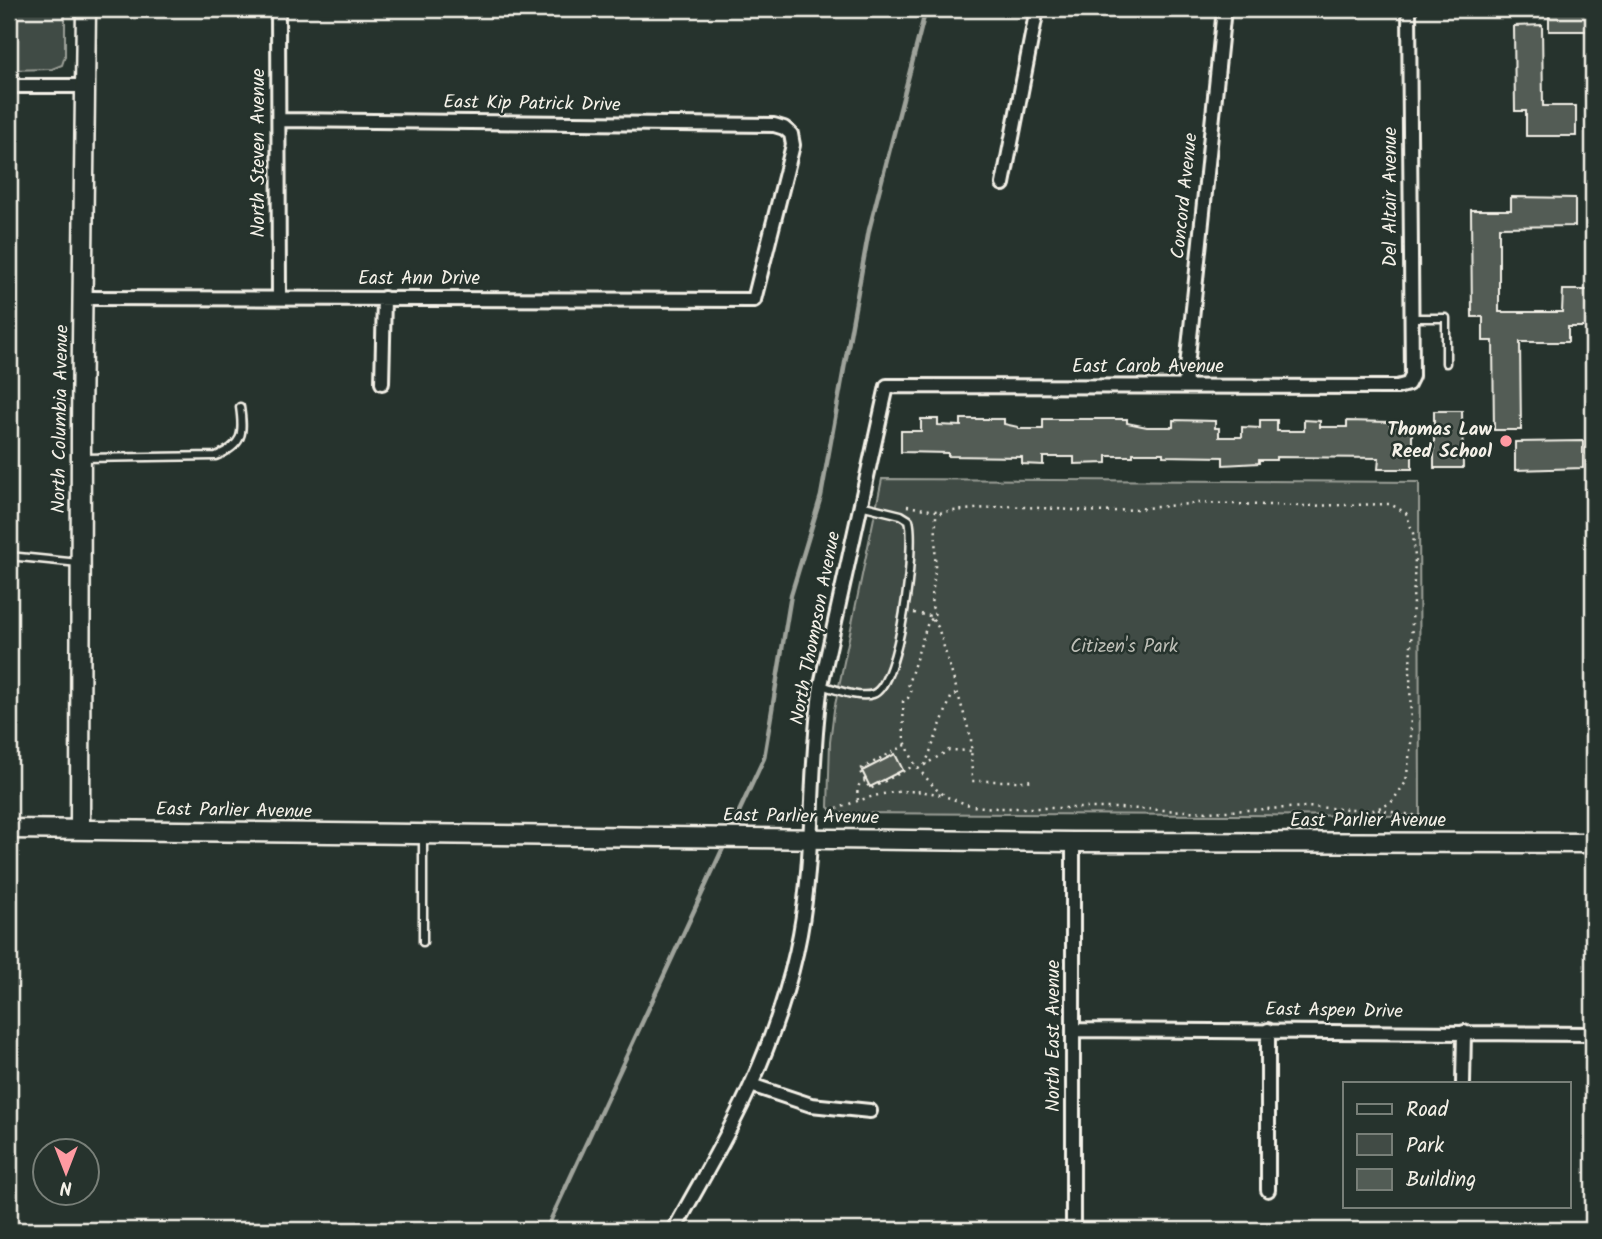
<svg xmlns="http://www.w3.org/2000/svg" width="1602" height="1239" font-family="Kalam,sans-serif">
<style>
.green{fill:#414b45;stroke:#9a9e96;stroke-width:2}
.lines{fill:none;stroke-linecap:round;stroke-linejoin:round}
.stream{stroke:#9fa39b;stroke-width:4.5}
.building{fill:#525c55;stroke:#f4f1e8;stroke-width:2}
.lane-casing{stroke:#f4f1e8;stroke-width:11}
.street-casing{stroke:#f4f1e8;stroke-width:18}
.secondary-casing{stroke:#f4f1e8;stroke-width:23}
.path{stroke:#f4f1e8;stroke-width:2.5;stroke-dasharray:2 5;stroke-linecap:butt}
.lane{stroke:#26332d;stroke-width:6}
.street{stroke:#26332d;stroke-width:12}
.secondary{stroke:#26332d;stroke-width:18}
.poi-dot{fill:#ff9aa2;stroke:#26332d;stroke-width:2.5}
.labels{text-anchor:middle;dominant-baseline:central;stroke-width:5;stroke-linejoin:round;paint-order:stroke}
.street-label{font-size:19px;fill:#f4f1e8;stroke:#26332d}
.poi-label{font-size:19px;font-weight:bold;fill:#f4f1e8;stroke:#26332d;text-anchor:end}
.park-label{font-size:19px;fill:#bebfb7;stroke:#26332d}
</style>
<rect width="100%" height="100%" fill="#26332d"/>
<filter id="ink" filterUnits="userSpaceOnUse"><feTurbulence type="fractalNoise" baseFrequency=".0143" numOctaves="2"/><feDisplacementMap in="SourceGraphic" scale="14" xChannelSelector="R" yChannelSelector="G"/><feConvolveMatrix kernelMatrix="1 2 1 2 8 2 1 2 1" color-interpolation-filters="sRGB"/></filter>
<g filter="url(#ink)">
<path class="green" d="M9 9H65V56L62 65 52 69 9 70Z
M882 479 1419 482 1420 816 834 813 828 807 830 742 834 710Z"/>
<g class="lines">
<path class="stream" d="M731 829 764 758 791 595 821 496 869 230 926 9
M546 1230 723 848"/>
</g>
<path class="building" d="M1549 9H1593V31H1549Z
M1542 25 1543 106H1576V136H1526V111H1515L1514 26Z
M1511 197 1575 198V226L1499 227V312H1562L1563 290H1591V296H1593V327H1568V342H1520L1521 430H1494L1493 341H1483V317H1472L1471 210H1511Z
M1434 411H1462L1463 468H1434Z
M921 419H938V425L961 426V419H1004V424L1018 427V429H1043V419H1127V423L1147 427H1173V420L1215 421V428H1219V437H1242V427L1260 428V420H1277V431H1304V420L1320 421V427H1347V421L1390 422V427L1412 428V469H1378L1379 458 1276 457V460H1259V463L1223 465V457L1163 456V453H1133V456H1107V463L1074 464V457H1043V465L1022 464V457L948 456V453L901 452V431H921Z
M1583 441V468L1515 470V442Z
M895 754 903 770 870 787 862 771Z"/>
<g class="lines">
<defs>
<path id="lane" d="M1413 318H1446V363
M82 458 216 456C243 445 244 434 240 407
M9 556 79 563
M821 685C835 689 859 699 873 694 900 685 916 546 909 520L901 515 860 505
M423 942V836"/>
<path id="street" d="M278 9 279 297
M9 86H85
M1003 184 1037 9
M83 298 754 300 793 145 791 134 784 128 774 125 279 120
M382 383 384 298
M1185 386 1224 9
M1073 842V1230
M1074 1030 1593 1034
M1463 1083 1464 1032
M751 1085 811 1105 870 1111
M1268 1190V1030
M674 1230C700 1182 729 1135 751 1085 772 1039 791 983 800 934 815 852 809 768 821 685L887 386 1397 387 1408 384 1412 376 1409 9"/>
<path id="secondary" d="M9 829 1073 842 1593 843
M80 830 81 426 86 9"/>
</defs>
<use href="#lane" class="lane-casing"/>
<use href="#street" class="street-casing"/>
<use href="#secondary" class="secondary-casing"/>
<path class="path" d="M1198 503 1301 506 1390 504 1406 513 1413 533 1415 558 1410 666 1411 743 1406 782 1391 803 1374 810 1306 807 1208 812 1118 808H997L972 806 947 797 936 789 915 765 904 739 903 701 908 698 911 689 908 684 928 622 933 618 935 612 931 605 935 571 936 516 942 512 1008 506 1105 512Z
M907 506 942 512
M914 613 930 616 938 627 971 738 972 781H1027L1035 779
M906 745 859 770 870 789 915 765
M925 765 952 695 958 694
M918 769 949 750 972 751
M858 800C857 793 856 783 865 781
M1378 810 1420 816
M830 812C866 796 905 784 944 796"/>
<use href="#lane" class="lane"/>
<use href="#street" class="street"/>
<use href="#secondary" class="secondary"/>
</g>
</g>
<circle class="poi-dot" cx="1506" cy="441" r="7"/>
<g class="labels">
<g class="street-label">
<text transform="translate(532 104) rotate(1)">East Kip Patrick Drive</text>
<text transform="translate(259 153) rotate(-90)">North Steven Avenue</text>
<text transform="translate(1185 196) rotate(-84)">Concord Avenue</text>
<text transform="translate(1391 197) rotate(-90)">Del Altair Avenue</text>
<text x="419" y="279">East Ann Drive</text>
<text x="1148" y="367">East Carob Avenue</text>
<text transform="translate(61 419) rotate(-89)">North Columbia Avenue</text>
<text transform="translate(816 628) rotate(-79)">North Thompson Avenue</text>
<text transform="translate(234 811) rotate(1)">East Parlier Avenue</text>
<text transform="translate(801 817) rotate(1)">East Parlier Avenue</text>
<text x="1368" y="821">East Parlier Avenue</text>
<text transform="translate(1334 1011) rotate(1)">East Aspen Drive</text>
<text transform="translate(1054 1036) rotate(-90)">North East Avenue</text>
</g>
<g class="poi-label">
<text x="1492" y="430">Thomas Law<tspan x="1492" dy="22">Reed School</tspan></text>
</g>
<g class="park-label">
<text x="1124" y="647">Citizen's Park</text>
</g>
</g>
<rect width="1602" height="1239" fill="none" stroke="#26332d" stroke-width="35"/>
<rect x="18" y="18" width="1567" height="1204" fill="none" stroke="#f4f1e8" stroke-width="2.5" filter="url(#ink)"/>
<rect x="1343" y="1082" width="228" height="126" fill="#26332d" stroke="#787f78" stroke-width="2"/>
<rect x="1357" y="1104" width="35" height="10" fill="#26332d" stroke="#787f78" stroke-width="2"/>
<text x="1406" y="1116" font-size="21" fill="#f4f1e8">Road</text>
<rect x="1357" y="1134" width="35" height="21" fill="#414b45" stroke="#787f78" stroke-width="2"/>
<text x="1406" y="1152" font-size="21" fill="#f4f1e8">Park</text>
<rect x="1357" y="1169" width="35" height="21" fill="#525c55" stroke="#787f78" stroke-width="2"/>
<text x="1406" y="1186" font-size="21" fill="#f4f1e8">Building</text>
<g transform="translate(66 1172) rotate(180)"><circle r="33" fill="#26332d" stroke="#787f78" stroke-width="2"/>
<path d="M0-5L12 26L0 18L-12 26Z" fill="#ff9aa2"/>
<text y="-10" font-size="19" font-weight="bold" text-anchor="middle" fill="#f4f1e8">N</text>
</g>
</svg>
